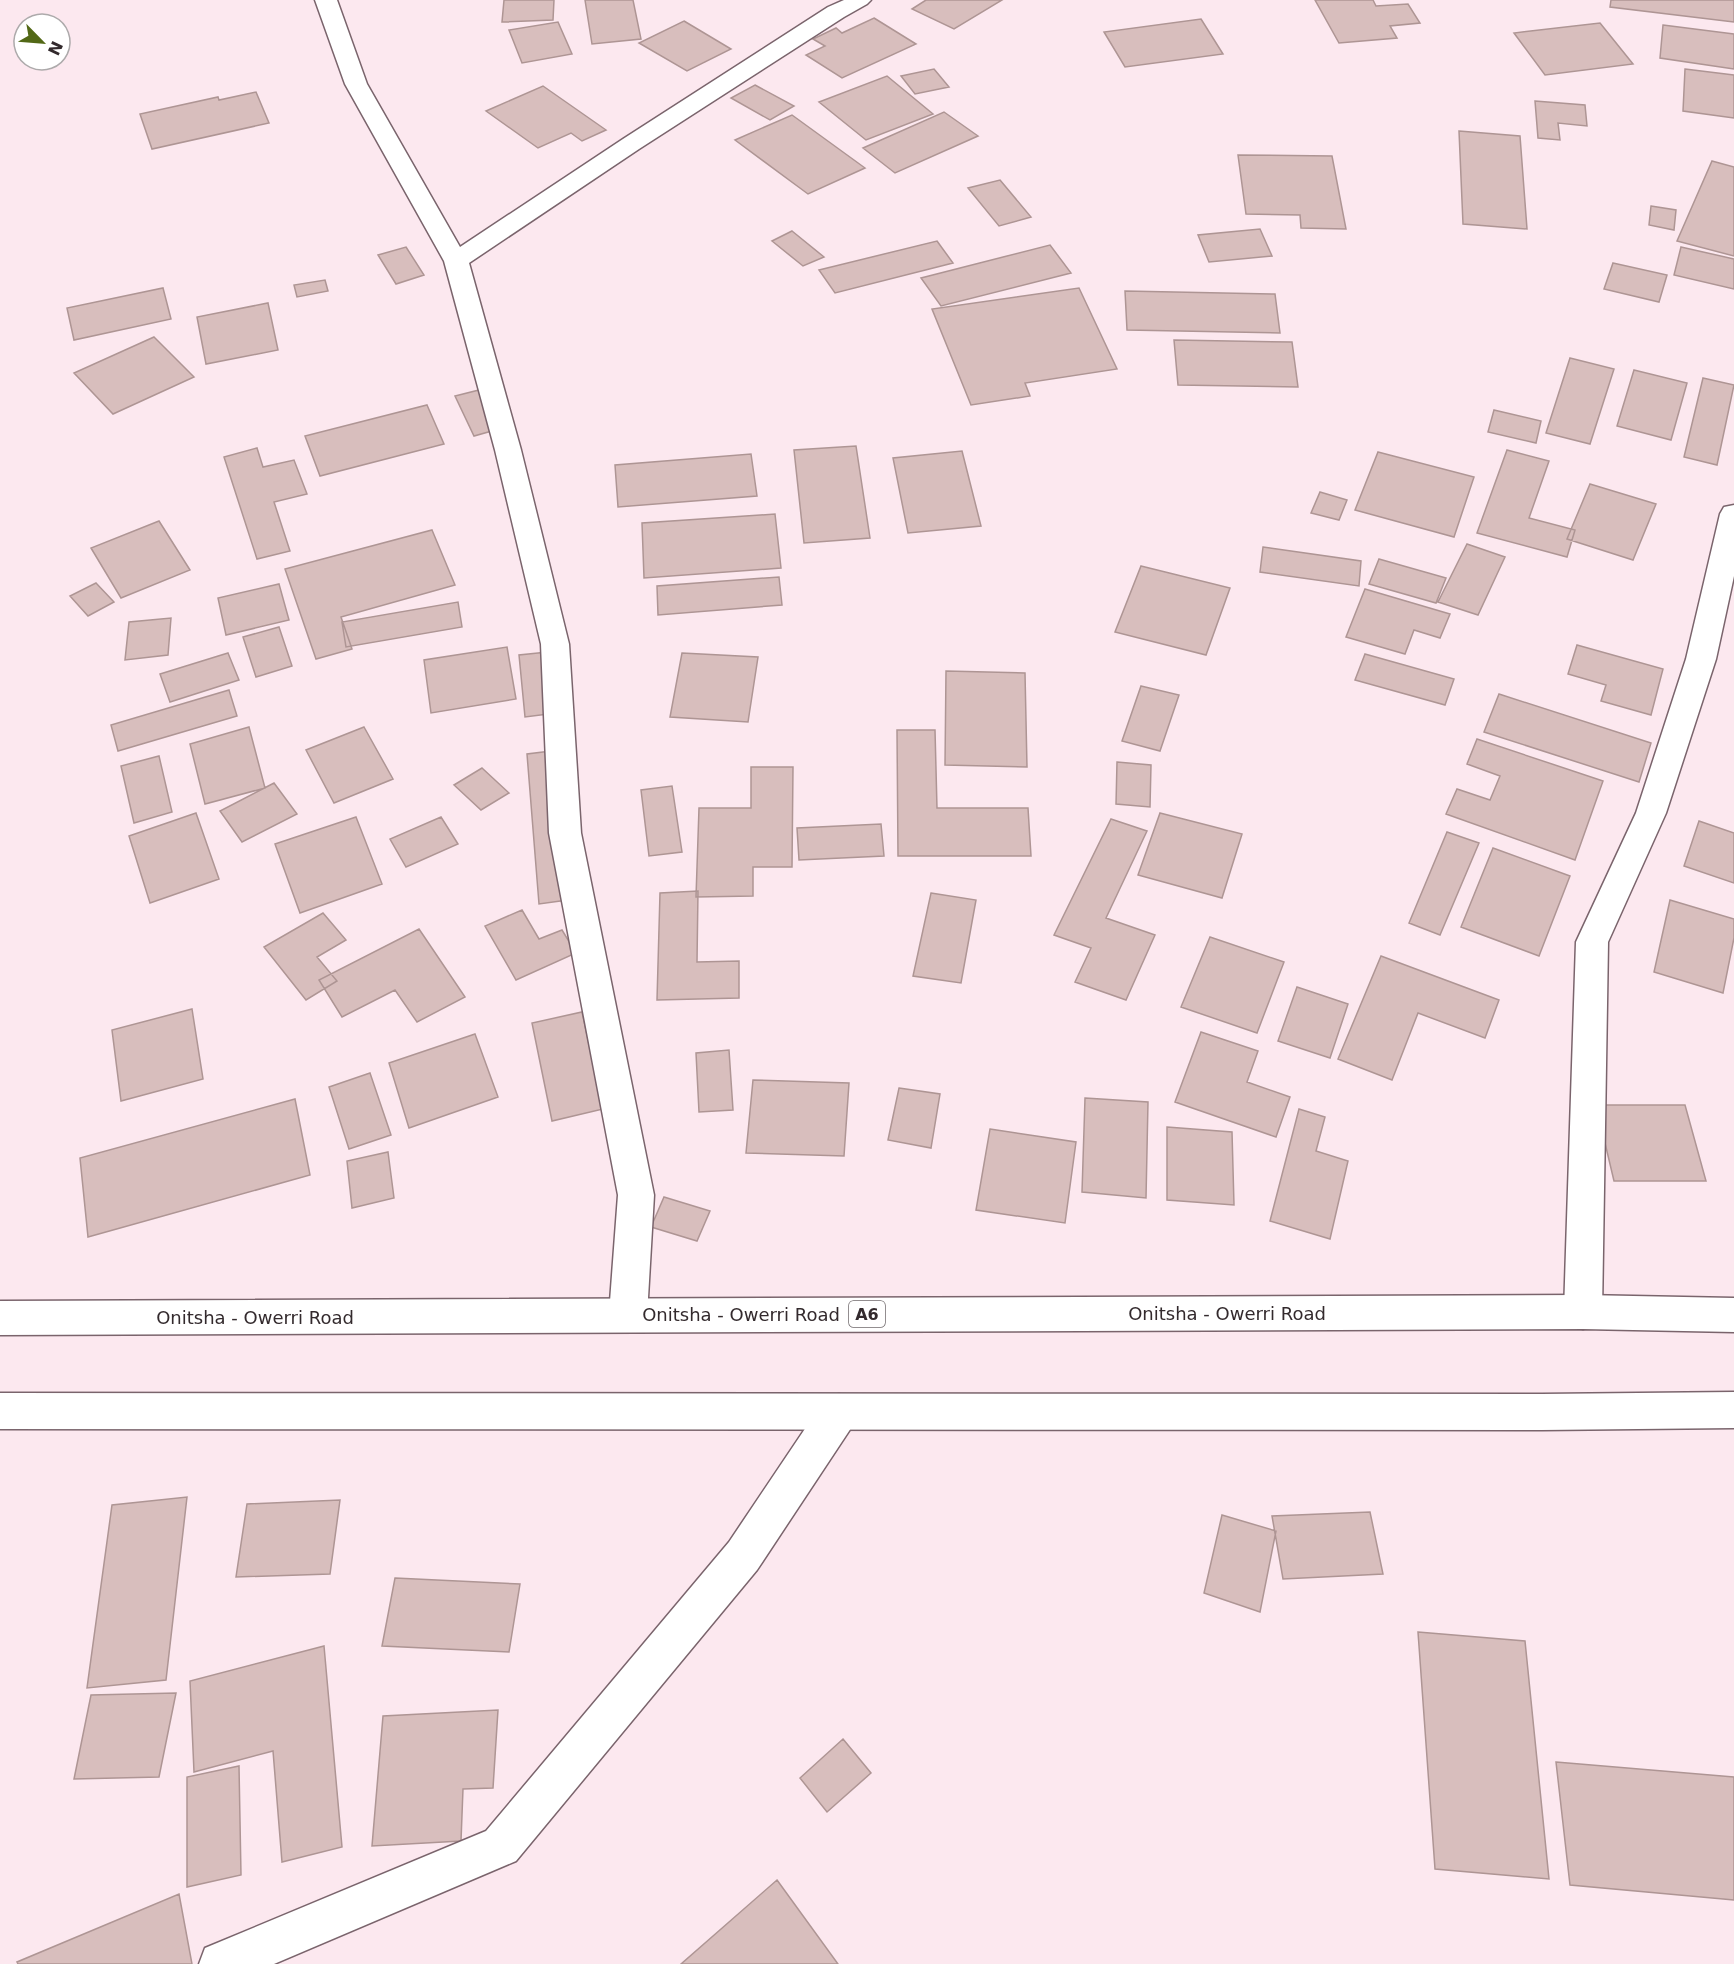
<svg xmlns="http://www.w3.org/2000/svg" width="1734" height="1964" font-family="'DejaVu Sans',sans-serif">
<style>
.building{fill:#d8bebd;stroke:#ae9594;stroke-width:1.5}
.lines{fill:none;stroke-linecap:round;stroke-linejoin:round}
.minor-casing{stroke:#7a646c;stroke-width:3}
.highway-casing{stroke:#7a646c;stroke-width:3}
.minor{fill:#fff;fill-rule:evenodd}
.highway{fill:#fff;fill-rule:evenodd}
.labels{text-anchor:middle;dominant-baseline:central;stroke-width:5;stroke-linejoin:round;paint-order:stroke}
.shield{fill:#fff;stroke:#706a6c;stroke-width:1.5}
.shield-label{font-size:16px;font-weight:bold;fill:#332a2d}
.street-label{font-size:18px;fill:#332a2d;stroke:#fff}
</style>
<rect width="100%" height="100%" fill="#fce8ef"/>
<path class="building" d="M504 0H554L553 20 502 22Z
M585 0H633L641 39 592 44Z
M926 0H1002L954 29 912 9Z
M1315 0H1373L1376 6 1408 4 1420 23 1390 26 1397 38 1339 43Z
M1611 0H1734V22L1610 7Z
M874 18 916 44 842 78 806 55 825 46 813 39 836 28 842 33Z
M1201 19 1223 54 1125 67 1104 32Z
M684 21 731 49 687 71 639 43Z
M558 22 572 54 522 63 509 30Z
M1600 23 1633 64 1545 75 1514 33Z
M1663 25 1734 34V69L1660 58Z
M934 69 949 87 915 94 901 76Z
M1685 69 1734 75V118L1683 111Z
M887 76 933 114 866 140 819 102Z
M755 85 794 106 770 120 731 98Z
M543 86 606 130 582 141 571 133 538 148 486 111Z
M256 92 269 123 152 149 140 114 218 97 219 100Z
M1535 101 1585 105 1587 126 1558 123 1560 140 1538 138Z
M944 112 978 136 895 173 863 148Z
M792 115 865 168 808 194 735 140Z
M1459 131 1520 136 1527 229 1463 224Z
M1238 155 1332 156 1346 229 1301 228 1300 215 1246 214Z
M1712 161 1734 167V256L1677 241Z
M1000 180 1031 217 999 226 968 188Z
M1651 206 1676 210 1674 230 1649 225Z
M1260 229 1272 256 1209 262 1198 235Z
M792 231 824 257 803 266 772 241Z
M937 241 953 263 835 293 819 270Z
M1050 245 1071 273 941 306 921 278Z
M406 247 424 275 396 284 378 255Z
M1681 247 1734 259V289L1674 275Z
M1613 263 1667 275 1659 302 1604 289Z
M325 280 328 291 297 297 294 285Z
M163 288 171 319 74 340 67 308Z
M1079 288 1117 369 1025 383 1030 396 971 405 932 309Z
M1125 291 1275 294 1280 333 1127 330Z
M268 303 278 350 206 364 197 317Z
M154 337 194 377 113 414 74 373Z
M1174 340 1292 342 1298 387 1178 385Z
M1570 358 1614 369 1590 444 1546 433Z
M1634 370 1687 383 1671 440 1617 426Z
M1703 378 1734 385 1717 465 1684 457Z
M487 388 506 427 474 436 455 396Z
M427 405 444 444 320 476 305 436Z
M1494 410 1541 421 1536 443 1488 432Z
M856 446 870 538 804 543 794 450Z
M257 448 263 467 294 460 307 494 274 502 290 551 257 559 224 457Z
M1507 450 1549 461 1529 518 1575 530 1567 557 1477 533Z
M962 451 981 526 908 533 893 458Z
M1378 452 1474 477 1454 537 1355 510Z
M751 454 757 496 618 507 615 465Z
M1590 484 1656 504 1633 560 1567 539Z
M1320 492 1347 500 1339 520 1311 513Z
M775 514 781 568 644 578 642 523Z
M159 521 190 570 121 598 91 548Z
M432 530 455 585 341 617 352 649 316 659 285 569Z
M1467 544 1505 557 1478 615 1438 602Z
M1263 547 1361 561 1359 586 1260 572Z
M1379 559 1446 578 1436 603 1369 584Z
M1141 566 1230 588 1206 655 1115 632Z
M779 577 782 605 658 615 657 586Z
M96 583 114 602 88 616 70 596Z
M279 584 289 620 226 635 218 598Z
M1365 589 1450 614 1440 638 1414 630 1405 654 1346 637Z
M458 602 462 627 346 647 342 622Z
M171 618 168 655 125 660 129 622Z
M279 627 292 666 256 677 243 637Z
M1577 645 1663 669 1651 715 1601 701 1606 685 1568 674Z
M507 647 516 699 431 713 424 660Z
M557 651 564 712 525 717 519 655Z
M228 653 239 680 170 702 160 674Z
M682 653 758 657 748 722 670 717Z
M1365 654 1454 679 1445 705 1355 680Z
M946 671 1025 673 1027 767 945 765Z
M1141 686 1179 695 1160 751 1122 741Z
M229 690 237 716 118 751 111 725Z
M1499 694 1651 743 1639 782 1484 732Z
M249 727 265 788 205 804 190 744Z
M364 727 393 779 334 803 306 750Z
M897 730H935L937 808H1028L1031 856H898Z
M1477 739 1603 781 1575 860 1446 814 1457 789 1490 800 1500 776 1467 764Z
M567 749 582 898 539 904 527 754Z
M159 756 172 812 134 823 121 766Z
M1117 762 1151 765 1150 807 1116 804Z
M751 767H793L792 867H753V896L696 897 699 808H751Z
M482 768 509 793 481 810 454 785Z
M274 783 297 814 242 842 220 811Z
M672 786 682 852 649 856 641 790Z
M196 813 219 879 150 903 129 836Z
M1160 813 1242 834 1222 898 1138 875Z
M356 817 382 884 300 913 275 844Z
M441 817 458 844 406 867 390 839Z
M1111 819 1147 831 1106 918 1155 935 1126 1000 1075 982 1091 948 1054 935Z
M1699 821 1734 833V883L1684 866Z
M881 824 884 856 799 860 797 828Z
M1447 832 1479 843 1440 935 1409 923Z
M1493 848 1570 876 1539 956 1461 927Z
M698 891 697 962 739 961V998L657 1000 660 893Z
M931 893 976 900 961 983 913 976Z
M1670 900 1734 919V938L1723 993 1654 972Z
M522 910 539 939 562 930 576 953 516 980 485 926Z
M323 913 346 940 317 957 337 981 306 1000 264 947Z
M419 929 465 997 417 1022 395 990 342 1017 319 980Z
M1210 937 1284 962 1257 1033 1181 1007Z
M1381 956 1499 1000 1485 1038 1418 1013 1392 1080 1338 1059Z
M1297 987 1348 1004 1330 1058 1278 1041Z
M192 1009 203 1079 121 1101 112 1030Z
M582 1012 603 1109 552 1121 532 1023Z
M1201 1032 1258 1051 1247 1082 1290 1097 1276 1137 1175 1102Z
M475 1034 498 1097 409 1128 389 1063Z
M729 1050 733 1110 699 1112 696 1053Z
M370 1073 391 1135 349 1149 329 1087Z
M753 1080 849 1083 844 1156 746 1153Z
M899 1088 940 1094 931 1148 888 1140Z
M1085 1098 1148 1102 1146 1198 1082 1192Z
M295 1099 310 1175 88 1237 80 1158Z
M1596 1105H1685L1706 1181H1614Z
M1299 1109 1325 1117 1316 1151 1348 1161 1330 1239 1270 1221Z
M1167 1127 1232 1132 1234 1205 1167 1200Z
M990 1129 1076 1142 1065 1223 976 1210Z
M388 1152 394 1198 352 1208 347 1161Z
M664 1197 710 1211 697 1241 651 1227Z
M187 1497 166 1680 87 1688 112 1505Z
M340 1500 330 1574 236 1577 247 1504Z
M1370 1512 1383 1574 1283 1579 1272 1516Z
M1222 1515 1276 1531 1260 1612 1204 1593Z
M395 1578 520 1584 509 1652 382 1646Z
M1418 1632 1525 1641 1549 1879 1435 1869Z
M324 1646 342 1847 282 1862 273 1751 194 1772 190 1681Z
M176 1693 159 1777 74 1779 91 1695Z
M498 1710 493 1788 463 1789 461 1841 372 1846 383 1716Z
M843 1739 871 1773 827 1812 800 1778Z
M1556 1762 1734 1777V1900L1570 1885Z
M239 1766 241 1875 187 1887V1777Z
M777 1880 838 1964H681Z
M179 1894 192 1964H18L17 1962Z"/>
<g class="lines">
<defs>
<path id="minor" d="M315 0H337L367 84 460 247 623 139 828 7 844 0H871L867 4 844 17 639 149 469 263 521 450 569 644 581 833 654 1195 647 1315 641 1327 628 1332 615 1327 609 1315 618 1195 549 833 541 644 495 450 444 261 345 84Z
M1734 505V576L1716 659 1666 813 1608 942 1602 1312 1596 1324 1583 1329 1570 1324 1564 1312 1576 942 1636 813 1686 659 1720 514 1724 507Z
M839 1394 853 1399 858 1412 853 1425 757 1570 516 1861 274 1964H199L205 1948 486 1831 729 1542 825 1399Z"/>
<path id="highway" d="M1583 1295 1734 1298V1332L1583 1329 0 1335V1301Z
M1734 1392V1428L1542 1430 0 1429V1393L1542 1394Z"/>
</defs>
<use href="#minor" class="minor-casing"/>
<use href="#highway" class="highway-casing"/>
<use href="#minor" class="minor"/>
<use href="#highway" class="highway"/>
</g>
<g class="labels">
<rect class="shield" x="849" y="1301" width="36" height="26" rx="4.5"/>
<g class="shield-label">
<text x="867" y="1314">A6</text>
</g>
<g class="street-label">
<text x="1227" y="1313">Onitsha - Owerri Road</text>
<text x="741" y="1314">Onitsha - Owerri Road</text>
<text x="255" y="1317">Onitsha - Owerri Road</text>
</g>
</g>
<g transform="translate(42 42) rotate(115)"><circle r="28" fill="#ffffff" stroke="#adaaab" stroke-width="1.5"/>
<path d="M0-4.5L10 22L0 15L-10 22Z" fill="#526816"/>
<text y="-9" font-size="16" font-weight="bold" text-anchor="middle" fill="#332a2d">N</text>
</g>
</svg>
